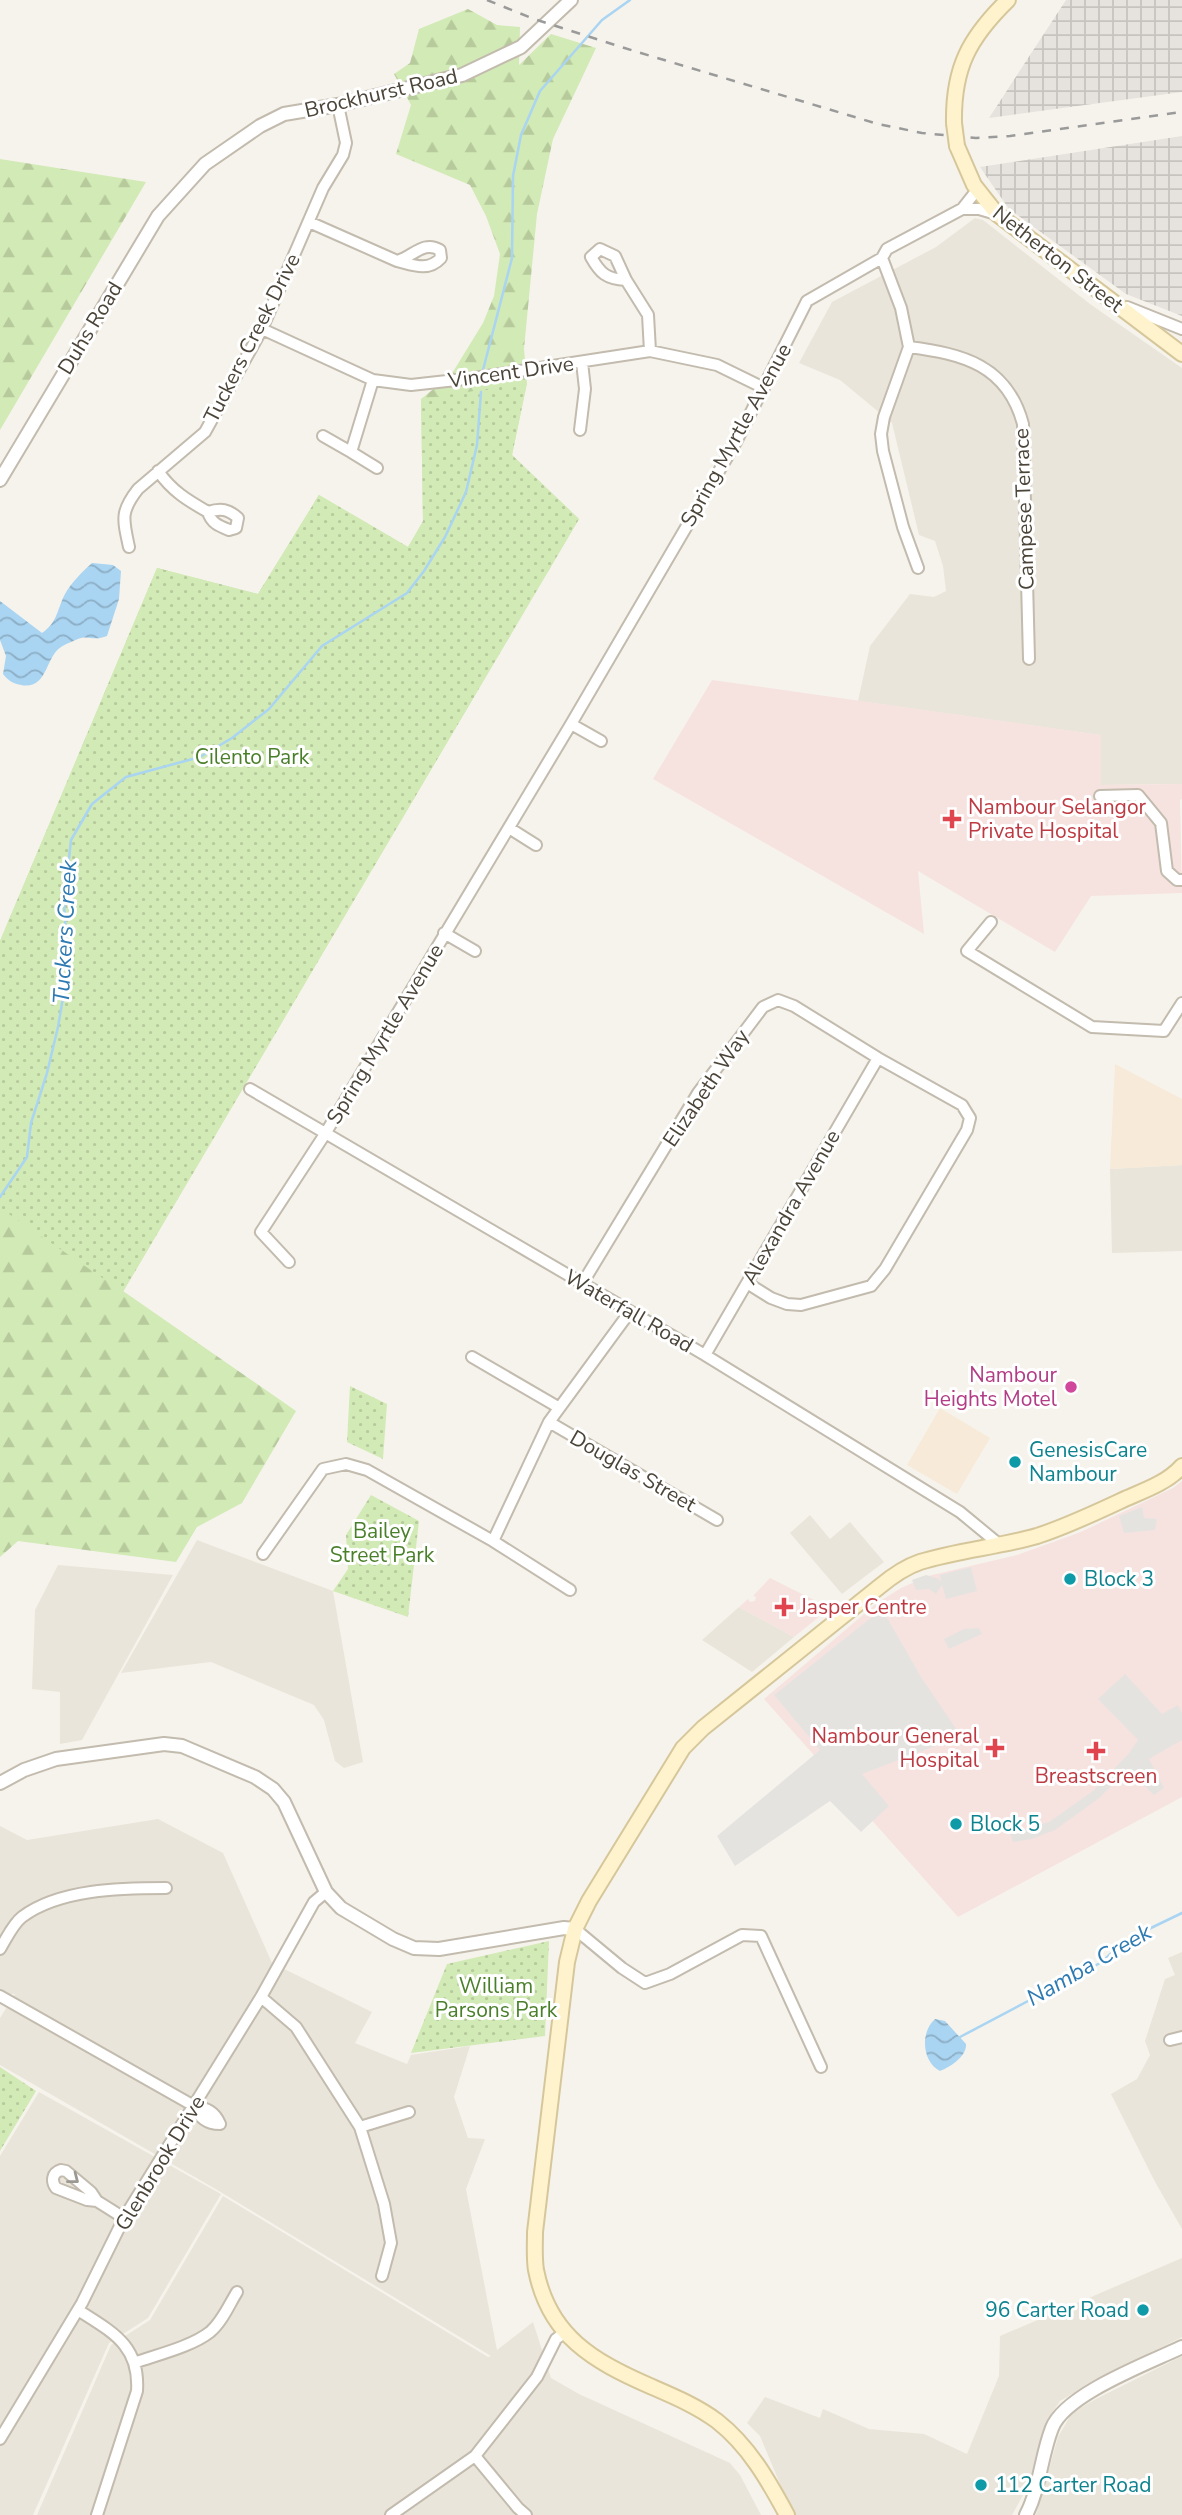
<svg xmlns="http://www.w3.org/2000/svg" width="1182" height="2515" font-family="'Nunito Sans',sans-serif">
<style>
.residential{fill:#eae5da}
.commercial{fill:#f7ead8}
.industrial{fill:url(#industrial-grid)}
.medical{fill:#f6e3e0}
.forest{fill:url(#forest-firs)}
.park{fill:url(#park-dots)}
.parking{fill:#e5e3e0}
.water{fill:url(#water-waves)}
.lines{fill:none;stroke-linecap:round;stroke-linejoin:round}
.stream{stroke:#a9d4f2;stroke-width:2.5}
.minor-casing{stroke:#c2bbae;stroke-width:14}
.tertiary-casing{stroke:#c2bbae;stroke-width:16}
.secondary-casing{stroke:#d6c79b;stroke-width:18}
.minor{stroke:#fff;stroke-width:10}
.tertiary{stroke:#fff;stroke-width:12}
.secondary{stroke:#fff3cd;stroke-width:14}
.rail{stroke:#9a9a9a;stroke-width:2.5;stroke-dasharray:9 9;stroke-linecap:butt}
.secondary-bridge-casing{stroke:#d6c79b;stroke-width:18;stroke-linecap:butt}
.secondary-bridge{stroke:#fff3cd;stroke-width:14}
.oneway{stroke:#9c9892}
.health-dot{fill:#e0444e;stroke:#fff;stroke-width:2.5}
.hotel-dot{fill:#d1479c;stroke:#fff;stroke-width:2.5}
.culture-dot{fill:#0f9aa8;stroke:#fff;stroke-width:2.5}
.labels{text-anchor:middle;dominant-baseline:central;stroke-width:6;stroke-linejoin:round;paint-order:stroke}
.street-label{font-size:21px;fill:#4b4439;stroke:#fff}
.park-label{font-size:21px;fill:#4a7f2a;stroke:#fff}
.health-label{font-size:21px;fill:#be3a42;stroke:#fff;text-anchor:start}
.hotel-label{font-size:21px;fill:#b23c85;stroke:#fff;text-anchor:end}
.culture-label{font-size:21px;fill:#0d838f;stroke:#fff;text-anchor:start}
.water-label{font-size:23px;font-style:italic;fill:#2e7ab2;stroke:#fff}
</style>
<defs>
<pattern id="industrial-grid" width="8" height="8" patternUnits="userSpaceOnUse" patternTransform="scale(1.75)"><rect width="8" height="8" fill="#e6e2dd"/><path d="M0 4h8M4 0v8" fill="none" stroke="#c7c3be"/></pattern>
<pattern id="forest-firs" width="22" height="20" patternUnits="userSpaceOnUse" patternTransform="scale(1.75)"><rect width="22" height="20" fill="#d2eab5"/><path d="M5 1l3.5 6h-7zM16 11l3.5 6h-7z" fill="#b6ca9c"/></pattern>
<pattern id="park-dots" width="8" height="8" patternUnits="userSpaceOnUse" patternTransform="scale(1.75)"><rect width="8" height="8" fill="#d2eab5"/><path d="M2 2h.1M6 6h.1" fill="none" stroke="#b6ca9c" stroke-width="1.8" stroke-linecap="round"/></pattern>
<pattern id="water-waves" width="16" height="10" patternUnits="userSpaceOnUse" patternTransform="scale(1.75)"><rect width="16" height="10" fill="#a9d4f2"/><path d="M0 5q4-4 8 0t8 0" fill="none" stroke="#8caec5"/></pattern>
</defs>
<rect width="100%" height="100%" fill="#f6f3ec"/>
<path class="residential" d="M975 218 983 220 1090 304 1182 368V784L1101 785 1100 735 858 701 870 646 910 594 934 597 946 591 943 566 935 541 919 535 892 423 840 380 799 363 832 302 936 247Z
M1182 1165V1251L1112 1253 1110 1169Z
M810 1515 830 1539 850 1522 884 1562 842 1594 790 1533Z
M197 1540 333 1591 363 1762 344 1768 335 1761 324 1720 314 1705 211 1662 121 1673Z
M58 1565 173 1575 82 1740 60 1744V1692L32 1689 35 1610Z
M739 1607 794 1637 752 1672 702 1640Z
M158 1819 223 1853 272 1963 372 2012 355 2043 407 2064 411 2055 470 2046 454 2097 468 2138 485 2139 466 2189 497 2350 533 2322 551 2378 579 2394 730 2463 740 2475 761 2515H37L111 2345 150 2320 223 2196 488 2357 491 2356 219 2191 0 2065V2018L15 1994H0V1826L27 1840Z
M1182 1952V2229L1154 2180 1111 2094 1137 2079 1150 2055 1145 2041 1165 1979 1175 1975 1168 1958Z
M39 2092 221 2194 148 2318 109 2343 33 2515H0V2156Z
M1182 2258V2337L1098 2379 1060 2401 1047 2420 1032 2479 1012 2515H793L760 2436 747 2423 765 2397 820 2418 823 2409 869 2429 924 2434 967 2454 999 2376 1000 2336Z
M1182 2356V2515H1036L1058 2437 1072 2413 1094 2400Z"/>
<path class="commercial" d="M1115 1064 1182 1099V1165L1110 1169Z
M940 1408 990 1438 957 1494 907 1465Z"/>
<path class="industrial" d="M1066 0H1182V92L989 118Z
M1182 136V316L1126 294 1009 209 980 167Z"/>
<path class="medical" d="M712 680 1101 735V785L1182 784V799L1180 800 1182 893 1091 896 1055 952 918 871 924 934 653 779Z
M1182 1481V1797L958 1917 764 1699 877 1603 901 1588 928 1576 1017 1555 1081 1532 1173 1488Z
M770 1578 830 1608 794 1637 739 1607 748 1599 750 1602 755 1601 756 1597 753 1596Z"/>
<path class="forest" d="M468 9 497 25 520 27 519 65 551 34 596 48 553 139 537 214 524 349 527 383 512 455 579 519 123 1291 296 1411 242 1503 197 1527 176 1562 18 1541 0 1557V941L157 568 258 594 319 495 408 547 423 522 421 399 451 375 483 323 494 296 500 254 486 216 470 185 396 154 411 105 394 74 410 63 419 29Z
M0 159 146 182 0 430Z"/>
<path class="park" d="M527 383 512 455 579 519 123 1292 0 1208V941L157 568 258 594 319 495 408 547 423 521 421 399Z
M350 1386 387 1404 383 1459 347 1442Z
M371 1495 419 1521 408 1617 333 1591 348 1569 346 1535Z
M549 1941 545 2036 411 2053 447 1964Z
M0 2067 36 2091 0 2151Z"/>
<path class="parking" d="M1142 1507 1144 1518 1157 1519 1155 1530 1124 1533 1119 1516Z
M971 1567 977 1591 946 1599 942 1585 936 1594 929 1589 916 1590 912 1580 926 1575 939 1579 941 1582 940 1575Z
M882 1609 921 1677 961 1736 862 1774 889 1806 861 1832 830 1801 735 1866 717 1836 820 1750 774 1695Z
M979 1628 982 1634 949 1649 944 1639 964 1629Z
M1125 1674 1162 1714 1178 1705 1182 1713V1740L1149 1759 1164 1788 1154 1795 1128 1770 1098 1799 1055 1830 1032 1839 1013 1842 1010 1833 1049 1822 1093 1791 1129 1753 1138 1740 1098 1699Z"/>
<path class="water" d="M92 563 113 565 121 571 119 599 107 636C95 641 90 636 81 638 75 640 66 644 61 647 45 657 48 690 21 685 12 683 9 681 3 674L6 656 0 640V601L42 633C58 622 57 609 65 594 72 582 82 572 92 563Z
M935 2019 945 2021 966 2044C967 2056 951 2067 940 2071 922 2062 920 2032 935 2019Z"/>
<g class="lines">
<path class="stream" d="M483 370 512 258 513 176 521 135 540 91 602 20 630 0
M0 1197 27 1157 31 1123 47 1073 58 1027 68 968 64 904 71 840 92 804 126 777 200 757 232 738 269 709 322 646 407 593 424 571 445 537 466 492 477 445 481 392
M960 2037 1102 1962 1124 1941 1182 1913"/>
<defs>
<path id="minor" d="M962 209 977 190
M309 222 397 261C413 257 423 240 440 250L441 258C428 272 413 265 397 261
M882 258 901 308 909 347 884 417 881 434 883 451 903 527 918 568
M626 280 615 256 600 249 591 257C600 273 606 279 626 280L648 315 650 351
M1127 307 1182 329
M262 329 373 380 411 385 474 378 650 351 717 365 764 388
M909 347C963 354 1007 365 1023 424L1029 659
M580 430 585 389 582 362
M323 436 351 452 373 380
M351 452 377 468
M158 471C172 491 187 500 208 512 221 508 228 509 238 518L236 528 229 530C219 526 211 523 208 512
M129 547C123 519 120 512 138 489L205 432 262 329 323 188 343 155 346 143 338 105
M571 724 601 741
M1100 796 1138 795 1161 823 1167 871 1177 880H1182
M509 828 536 845
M991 922 967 951 1092 1027 1164 1031 1182 1003
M444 933 475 951
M250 1089 705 1355 960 1512 1000 1545
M289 1262 261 1232 325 1134 571 724 736 442 807 301 882 258 887 249 962 209H979L996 214
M582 1284 698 1093 763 1007 778 1000 794 1006 878 1058 962 1105 970 1118 967 1130 885 1269 871 1286 801 1305 787 1304 771 1298 747 1283
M705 1355 878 1058
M472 1357 558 1407
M549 1422 717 1520
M493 1541 549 1422 629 1313
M263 1554 323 1469 346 1464 367 1470 493 1541 570 1590
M575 1929 622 1968 645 1983 670 1974 742 1935 761 1936 821 2067
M0 1949C6 1939 13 1924 22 1917 59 1889 121 1888 166 1888
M0 1996 194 2106C207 2108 215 2112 220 2124 207 2124 199 2118 194 2106
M261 1997 296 2027 360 2127 384 2204 391 2243 382 2276
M1170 2040 1182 2037
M360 2127 409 2112
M97 2201 91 2192 66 2171 61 2170C52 2173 51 2181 56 2188L87 2200 97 2201 124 2218
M78 2310C112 2332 140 2345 137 2391L97 2515
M134 2363C156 2355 191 2347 210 2332 222 2322 229 2305 237 2292
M0 2439 82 2303 124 2218 261 1997 314 1902 326 1892
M475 2456 518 2508 526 2515
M391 2515 475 2456 537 2377 556 2339 564 2333"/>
<path id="tertiary" d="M0 480 158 216 205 164 260 126 284 114 338 105 462 75 521 47 571 0
M0 1783 24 1770 56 1759 164 1744 182 1746 255 1777 273 1789 284 1802 326 1892 341 1908 393 1939 414 1948 439 1949 564 1928 575 1929
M1026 2515C1040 2488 1041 2456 1052 2428 1065 2394 1149 2363 1182 2347"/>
<path id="secondary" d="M954 123C953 68 969 38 1008 0
M957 146 974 185 997 214 1182 354
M787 2515C768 2480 749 2446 717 2421 697 2406 673 2396 650 2386 593 2361 549 2336 536 2270 534 2258 535 2244 535 2232L567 1962 575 1929 589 1901 683 1748 703 1728 879 1587C891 1577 905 1567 920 1562 958 1550 999 1547 1037 1536 1068 1526 1097 1512 1127 1498 1146 1490 1168 1482 1182 1466"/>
</defs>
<use href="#minor" class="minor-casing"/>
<use href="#tertiary" class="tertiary-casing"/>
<use href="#secondary" class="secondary-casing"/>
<use href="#minor" class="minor"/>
<use href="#tertiary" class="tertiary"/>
<use href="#secondary" class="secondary"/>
<path class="rail" d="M487 0 534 19 634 51 878 124 922 133 976 138 1010 136 1182 112"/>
<defs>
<path id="secondary-bridge" d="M954 123 957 146"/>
</defs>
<use href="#secondary-bridge" class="secondary-bridge-casing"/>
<use href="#secondary-bridge" class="secondary-bridge"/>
</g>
<defs><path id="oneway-chevron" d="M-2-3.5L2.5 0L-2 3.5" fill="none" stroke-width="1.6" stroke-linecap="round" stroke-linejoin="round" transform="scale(1.75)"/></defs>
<use class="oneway" href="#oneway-chevron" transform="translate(74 2179) rotate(38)"/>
<g class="health-dot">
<path d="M948.5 808.5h7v7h7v7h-7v7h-7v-7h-7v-7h7z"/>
<path d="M780.5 1596.5h7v7h7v7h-7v7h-7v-7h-7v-7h7z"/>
<path d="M991.5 1737.5h7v7h7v7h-7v7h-7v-7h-7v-7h7z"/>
<path d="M1092.5 1740.5h7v7h7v7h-7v7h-7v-7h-7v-7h7z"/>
</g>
<circle class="hotel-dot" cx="1071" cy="1387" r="7"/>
<g class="culture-dot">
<circle cx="1015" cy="1462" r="7"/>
<circle cx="1070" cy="1579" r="7"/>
<circle cx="956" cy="1824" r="7"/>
<circle cx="1143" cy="2310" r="7"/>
<circle cx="981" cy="2485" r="7"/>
</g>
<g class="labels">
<g class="street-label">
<text transform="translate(381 93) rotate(-13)">Brockhurst Road</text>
<text transform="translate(1058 259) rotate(38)">Netherton Street</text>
<text transform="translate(90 328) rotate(-59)">Duhs Road</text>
<text transform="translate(252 338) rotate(-63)">Tuckers Creek Drive</text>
<text transform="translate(511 372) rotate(-8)">Vincent Drive</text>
<text transform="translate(736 435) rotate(-61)">Spring Myrtle Avenue</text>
<text transform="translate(1024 509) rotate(-92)">Campese Terrace</text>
<text transform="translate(385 1034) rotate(-59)">Spring Myrtle Avenue</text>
<text transform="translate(706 1088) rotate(-56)">Elizabeth Way</text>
<text transform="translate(791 1207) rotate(-60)">Alexandra Avenue</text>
<text transform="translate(629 1311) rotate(30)">Waterfall Road</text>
<text transform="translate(633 1471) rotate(30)">Douglas Street</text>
<text transform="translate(160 2163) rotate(-59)">Glenbrook Drive</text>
</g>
<g class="park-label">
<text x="252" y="757">Cilento Park</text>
<text x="382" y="1531">Bailey<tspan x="382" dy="24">Street Park</tspan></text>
<text x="496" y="1986">William<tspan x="496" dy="24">Parsons Park</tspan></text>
</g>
<g class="health-label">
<text x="968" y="807">Nambour Selangor<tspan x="968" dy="24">Private Hospital</tspan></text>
<text x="800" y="1607">Jasper Centre</text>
<text x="979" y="1736" text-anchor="end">Nambour General<tspan x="979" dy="24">Hospital</tspan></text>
<text x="1096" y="1776" text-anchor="middle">Breastscreen</text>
</g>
<g class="hotel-label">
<text x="1057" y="1375">Nambour<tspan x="1057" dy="24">Heights Motel</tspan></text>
</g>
<g class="culture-label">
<text x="1029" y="1450">GenesisCare<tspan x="1029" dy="24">Nambour</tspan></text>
<text x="1084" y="1579">Block 3</text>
<text x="970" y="1824">Block 5</text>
<text x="1129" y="2310" text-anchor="end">96 Carter Road</text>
<text x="995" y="2485">112 Carter Road</text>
</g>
<g class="water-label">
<text transform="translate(65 932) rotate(-87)">Tuckers Creek</text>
<text transform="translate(1089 1965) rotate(-30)">Namba Creek</text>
</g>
</g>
</svg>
